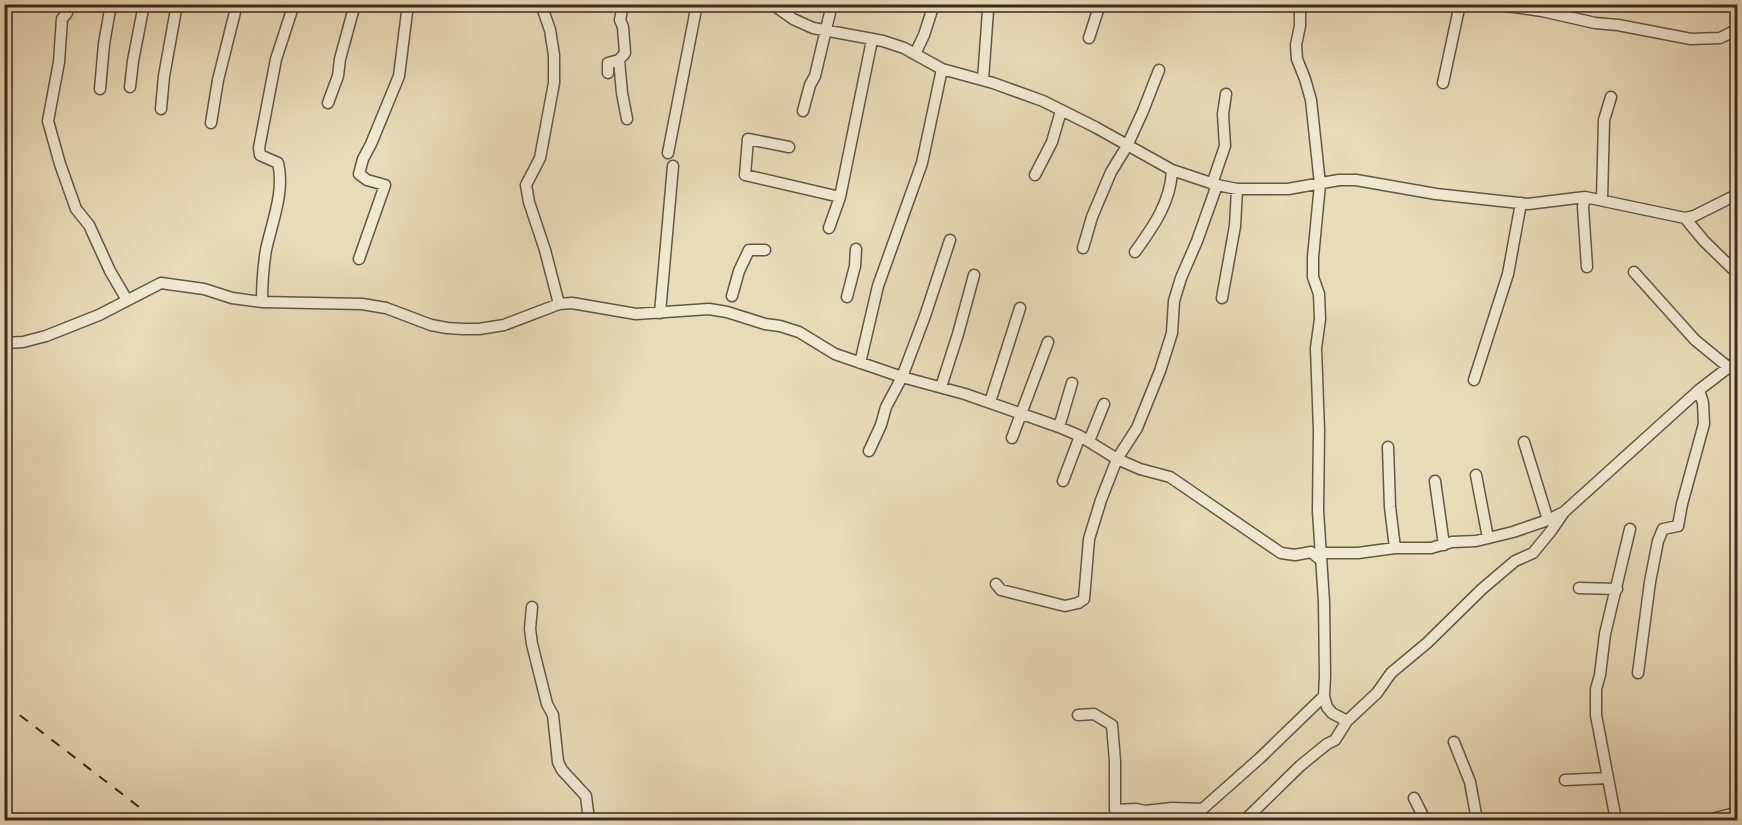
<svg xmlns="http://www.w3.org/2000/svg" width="1742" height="825" font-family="'Old Standard TT',serif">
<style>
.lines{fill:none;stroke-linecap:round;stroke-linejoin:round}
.minor-casing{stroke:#655744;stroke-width:13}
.major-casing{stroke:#392b1e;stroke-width:16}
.minor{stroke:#f0e8d1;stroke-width:10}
.major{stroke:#e8dbb8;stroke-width:14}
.rail{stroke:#392b1e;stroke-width:2;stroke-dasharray:10 10;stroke-linecap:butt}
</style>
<rect width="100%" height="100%" fill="#e8dbb8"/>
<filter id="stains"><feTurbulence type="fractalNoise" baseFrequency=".00333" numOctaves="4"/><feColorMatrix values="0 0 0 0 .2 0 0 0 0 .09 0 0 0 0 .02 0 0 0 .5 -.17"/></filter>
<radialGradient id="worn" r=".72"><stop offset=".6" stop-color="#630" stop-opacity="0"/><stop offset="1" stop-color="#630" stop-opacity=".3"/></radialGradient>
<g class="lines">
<defs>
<path id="minor" d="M66 4 67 13 62 19 59 62 48 121 60 164 76 209 89 225 110 271 127 300
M541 4 550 30 554 55V83L540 158 526 185 529 202 545 250 559 304
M623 4 620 20 623 27 625 53 619 60 622 93 627 119
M772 4 793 19 813 28 883 41 904 48 942 69 993 83 1043 101 1095 127 1172 170 1217 185 1237 189H1288L1339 180H1356L1436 194 1528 204 1585 197 1685 218 1694 216 1738 194
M1300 4V26L1296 45 1297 59 1305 79 1311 100 1320 184 1313 257V277L1319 294 1320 319 1316 348 1319 431 1318 511 1324 602 1325 676 1324 696 1327 707 1332 713 1347 721
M1492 4 1542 11 1595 23 1618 25 1691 39 1720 38 1738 29
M1089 38 1100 4
M915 54 924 35 934 4
M608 73V63L619 60
M983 80 988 10
M1443 83 1460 4
M130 87 133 61 144 4
M100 89 104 44 111 4
M328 103 338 76 340 59 355 4
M161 109 164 76 177 4
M803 111 810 85 815 76 832 4
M211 123 218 80 237 4
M789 147 748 139 745 175 840 197
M668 153 697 4
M1035 175 1052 142 1061 111
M1212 184 1225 146 1223 114 1226 94
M1585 197 1583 207 1587 267
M1602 200 1604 120 1611 97
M1685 218 1704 241 1738 274
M829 228 840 197 872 40
M1083 248 1092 217 1111 172 1127 146 1143 111 1159 70
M1135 252C1153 227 1171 202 1172 170
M359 259 385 185 367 180 359 174 363 159 371 144 399 76 408 4
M1634 272 1695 340 1728 367
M732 296 739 271 749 250H765
M847 297 855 266 856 249
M1222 298 1235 226 1237 189
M262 302C262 284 263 268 266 250 272 222 285 191 278 163L260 155 259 148 276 59 294 4
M660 313 673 166
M4 343 23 342 46 336 99 315 161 283 204 289 232 298 262 302 362 304 386 308 431 325 447 328 463 329H479L504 325 559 304 572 303 636 314 709 309 727 312 765 324 780 326 799 332 835 354 902 377 925 316 950 240
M860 363 878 286 922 163 942 69
M1474 380 1508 274 1521 203
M941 387 958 334 974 275
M990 402 1020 308
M1059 427 1072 383
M1012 438 1048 342
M1089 441 1104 404
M1524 442 1548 520
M1388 447 1390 507 1395 548
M869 451 881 425 886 407 902 377 965 394 1059 427 1080 436 1117 459 1140 469 1170 477 1281 553 1295 555 1311 552 1321 560
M1476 475 1488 538
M1063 481 1080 436
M1435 481 1444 545
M1321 553H1358L1395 548H1431L1452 542 1476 541 1513 532 1548 520 1564 512
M996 584 1001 590 1065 606 1078 603 1084 599 1089 539 1101 500 1117 459 1137 428 1160 371 1172 333 1174 301 1181 278 1197 241 1217 185
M1579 588 1617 589
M532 607 530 629 532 644 547 704 553 715 558 762 562 770 586 796 589 820
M1638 673 1650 582 1658 541 1663 529 1678 526 1682 504 1704 424 1703 403 1699 390
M1078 715 1094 714 1112 725 1115 761V810L1136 809 1145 811 1172 808 1203 809
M1454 742 1470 782 1477 820
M1565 780 1608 778
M1414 798 1425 820
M1190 820 1260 758 1324 696
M1245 820 1300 766 1327 744 1335 740 1347 721 1377 693 1391 673 1427 643 1482 589 1515 561 1533 553 1551 531 1564 512 1699 390 1738 360
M1616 820 1596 715V689L1600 675 1605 634 1630 529"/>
<path id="major" d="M1715 820 1738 814"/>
</defs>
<use href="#minor" class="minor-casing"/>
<use href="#major" class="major-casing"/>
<use href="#minor" class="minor"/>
<use href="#major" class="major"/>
<path class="rail" d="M4 703 156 820"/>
</g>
<rect width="1742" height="825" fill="none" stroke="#e8dbb8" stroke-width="24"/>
<rect x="6" y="6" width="1730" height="813" fill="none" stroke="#392b1e" stroke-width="3"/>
<rect x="12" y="12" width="1718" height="801" fill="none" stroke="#392b1e" stroke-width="1.5"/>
<rect width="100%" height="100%" filter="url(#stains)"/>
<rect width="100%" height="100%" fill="url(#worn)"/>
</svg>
